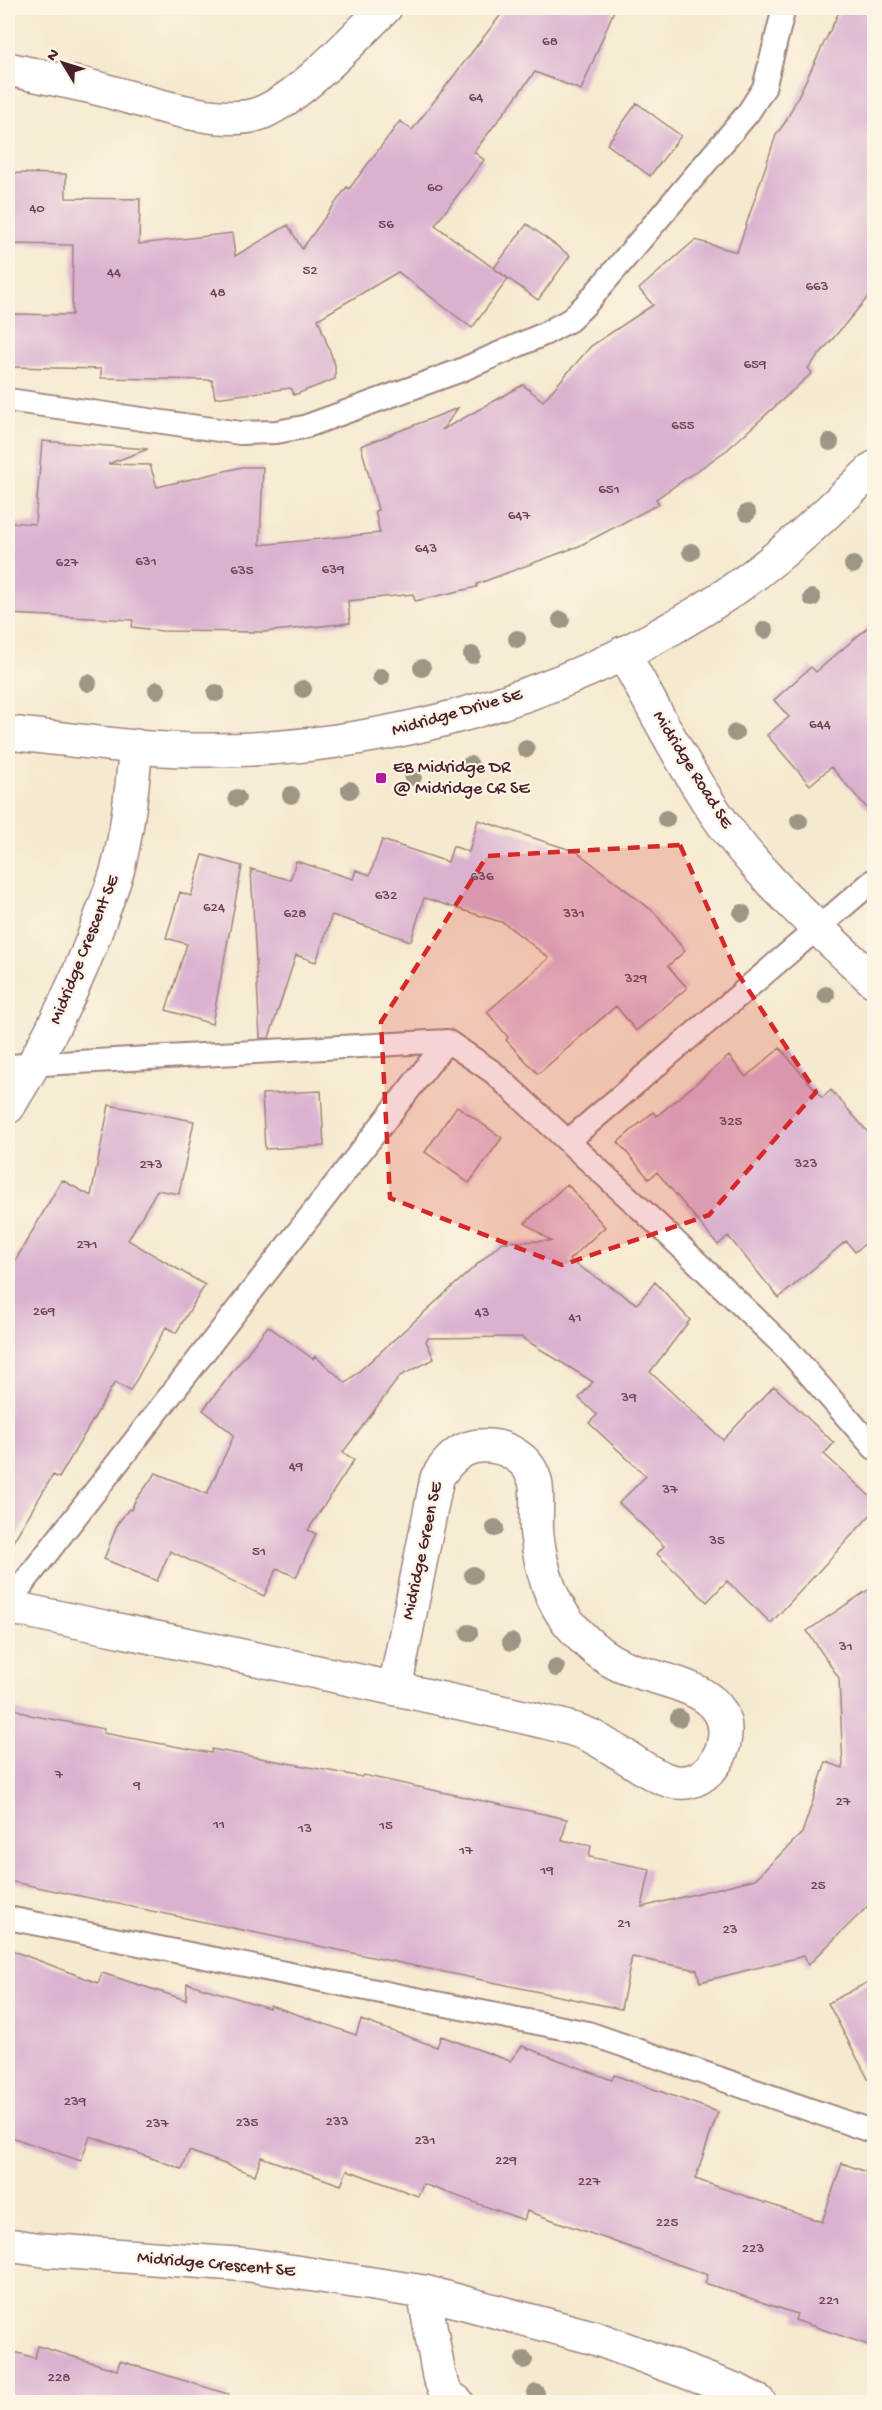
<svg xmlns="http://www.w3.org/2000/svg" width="882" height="2410" font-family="'Gochi Hand',sans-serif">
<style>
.building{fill:#dab2d0}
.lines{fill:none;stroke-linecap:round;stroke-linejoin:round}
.lane-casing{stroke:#a0847d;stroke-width:26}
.street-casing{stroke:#a0847d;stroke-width:36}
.lane{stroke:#fff;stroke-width:22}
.street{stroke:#fff;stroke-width:33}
.tree{fill:#9e9685}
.marked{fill:#d62828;fill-opacity:0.2;stroke:#d62828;stroke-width:4.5;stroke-dasharray:12 8;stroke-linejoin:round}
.poi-dot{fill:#b5179e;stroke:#fcf5e5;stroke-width:2}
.labels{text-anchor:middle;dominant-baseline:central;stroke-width:4.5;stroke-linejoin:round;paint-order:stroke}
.number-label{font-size:15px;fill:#6e4454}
.street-label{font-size:18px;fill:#4a1f2b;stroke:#fcf5e5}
.poi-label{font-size:18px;fill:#4a1f2b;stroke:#fcf5e5;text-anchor:start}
</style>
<rect width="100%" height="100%" fill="#fcf5e5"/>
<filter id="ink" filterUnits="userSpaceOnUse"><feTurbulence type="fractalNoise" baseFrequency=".0167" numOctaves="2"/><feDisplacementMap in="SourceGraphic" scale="12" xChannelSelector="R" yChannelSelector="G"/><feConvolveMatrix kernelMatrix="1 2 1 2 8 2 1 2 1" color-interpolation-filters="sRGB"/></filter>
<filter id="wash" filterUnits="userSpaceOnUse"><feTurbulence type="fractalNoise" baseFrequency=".008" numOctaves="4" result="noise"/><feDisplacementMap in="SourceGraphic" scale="24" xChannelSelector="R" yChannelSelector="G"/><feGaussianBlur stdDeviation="1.35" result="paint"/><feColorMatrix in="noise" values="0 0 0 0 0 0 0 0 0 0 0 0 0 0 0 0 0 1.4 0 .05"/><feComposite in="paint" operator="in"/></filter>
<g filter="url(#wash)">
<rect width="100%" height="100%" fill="#f5e9cf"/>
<g id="blocks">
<path class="building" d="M506 8H615L581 90 535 72 474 152 484 160 435 225 508 279 472 328 398 272 318 319 335 365V379L294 395 291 388 215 398 212 380 101 378V369L8 367V314L72 315 73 245 8 244V173L66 174V198L140 199 139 244 232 233 235 256 288 225 302 249 347 187 349 189 400 121 412 130Z
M841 8H874V290L808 368 812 373 727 450 656 499 659 504 579 546 477 584V587L415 601 413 594 348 601 350 623 263 632 162 631 132 627 133 620 8 614V522L35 524 42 441 148 449 108 464 150 465 157 487 242 467H263L260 545 380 533 375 511 378 510 361 446 458 408 442 430 523 385 543 401 591 346 653 305 639 289 695 240 737 252 776 135 786 121Z
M637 103 681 136 650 176 607 144Z
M527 224 570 256 538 300 494 268Z
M874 622V816L831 767 810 785 767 735 789 717 774 700 811 667 816 672Z
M478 820 577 852 654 912 685 951 668 966 687 988 636 1031 616 1006 538 1074 506 1040 508 1037 487 1012 549 958 504 923 424 898 411 941 332 915 316 962 296 955 269 1038H260L251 869 290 880 296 861 353 879 356 870 370 875 382 840 448 862 453 846 469 852Z
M203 855 242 866 212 1024 166 1010 187 944 166 938 180 892 191 896Z
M780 1048 822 1098 831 1090 874 1139V1236L855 1252 846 1241 779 1298 728 1236 718 1245 657 1172 649 1179 618 1142 653 1112 657 1116 729 1056 746 1077Z
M321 1091 324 1146 265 1149 262 1094Z
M109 1105 194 1121 179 1194 157 1190 128 1240 205 1285 176 1333 166 1327 130 1391 115 1382 59 1478 53 1475 8 1550V1273L62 1180 91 1196Z
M457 1106 502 1138 469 1183 425 1152Z
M567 1184 605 1227 569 1260 637 1304 655 1282 690 1320 650 1372 723 1440 774 1386 834 1443 824 1454 874 1500V1511L771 1623 727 1581 707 1602 657 1554 664 1546 619 1503 646 1476 589 1423 597 1415 579 1398 593 1382 521 1337 428 1338 426 1341 434 1359 400 1376 343 1452 354 1460 308 1530 316 1534 296 1577 277 1568 264 1596 170 1551 157 1581 104 1559 118 1523 129 1509 131 1510 135 1501 156 1473 207 1494 234 1435 203 1410 268 1326 313 1359 315 1356 346 1383 502 1242 551 1241 525 1223Z
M874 1586V1900L808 1965 804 1956 700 1982 697 1970 632 1957 621 2009 8 1881V1706L30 1715 104 1729 103 1733 211 1753 212 1749 362 1777 363 1775 567 1819 562 1840 591 1846 589 1857 650 1869 642 1907 755 1879 802 1833 826 1762 843 1768 839 1678 807 1631Z
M8 1949 98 1983 102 1973 186 2000 187 1983 269 2008 270 2005 356 2035 361 2020 437 2047 441 2036 510 2061 522 2046 612 2080 614 2075 718 2112 695 2179 822 2222 842 2163 874 2175V2347L795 2320 797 2314 705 2283 708 2275 618 2243 527 2211 524 2220 423 2184 418 2196 347 2170 341 2185 261 2157 255 2175 189 2151 182 2169 90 2136 81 2161 8 2136Z
M874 1979V2090L828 2003Z
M38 2346 117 2370 120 2361 228 2394 227 2403H8V2350L35 2358Z"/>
</g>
</g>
<g filter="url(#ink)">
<use href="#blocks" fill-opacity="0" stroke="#a0847d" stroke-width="1.5"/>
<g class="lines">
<defs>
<path id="lane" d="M8 400 240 433 276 432 304 427 459 371 544 334 570 320 587 303 748 113 764 88 784 8
M8 1066 447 1041 493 1072 655 1222 788 1350 874 1448
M568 1141 874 880
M8 1603 447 1041
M8 1918 588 2033 874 2132"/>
<path id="street" d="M8 69C34 75 61 80 88 86 132 96 219 130 261 113 302 96 352 40 385 8
M623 653C652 704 679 759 712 808 756 874 816 927 874 981
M8 733C69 739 131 749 192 750 378 753 572 698 727 594 781 558 828 512 874 468
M8 1107C47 1044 79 982 103 911 108 897 114 883 118 868 128 828 132 787 136 746
M8 1607C184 1644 361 1680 537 1720 554 1724 574 1728 591 1736 602 1742 613 1749 623 1755 651 1772 682 1800 712 1767 720 1757 725 1745 725 1732 726 1685 655 1681 622 1666 601 1657 584 1641 569 1623 549 1599 541 1567 537 1536 535 1520 538 1502 536 1486 532 1459 505 1444 480 1446 460 1447 447 1461 437 1478L395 1688
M8 2245 43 2250 250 2265 424 2292 595 2338 738 2391 759 2402
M424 2292 439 2376 447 2395 457 2402"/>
</defs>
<use href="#lane" class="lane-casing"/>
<use href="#street" class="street-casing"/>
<use href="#lane" class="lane"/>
<use href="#street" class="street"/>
</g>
<g class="tree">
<circle cx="830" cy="442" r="9"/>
<circle cx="747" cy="513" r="9"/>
<circle cx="691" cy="552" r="9"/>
<circle cx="853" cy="565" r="9"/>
<circle cx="812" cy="598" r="9"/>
<circle cx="561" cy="620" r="9"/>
<circle cx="765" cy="630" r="9"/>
<circle cx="517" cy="639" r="9"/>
<circle cx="472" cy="655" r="9"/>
<circle cx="422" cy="668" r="9"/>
<circle cx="381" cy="677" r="9"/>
<circle cx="88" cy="683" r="9"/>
<circle cx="303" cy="689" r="9"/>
<circle cx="157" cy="690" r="9"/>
<circle cx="216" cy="693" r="9"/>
<circle cx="735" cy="733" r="9"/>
<circle cx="526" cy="749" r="9"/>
<circle cx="470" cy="765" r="9"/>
<circle cx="413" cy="777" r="9"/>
<circle cx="350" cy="790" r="9"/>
<circle cx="291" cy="795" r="9"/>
<circle cx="237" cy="798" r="9"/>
<circle cx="666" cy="819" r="9"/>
<circle cx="799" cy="821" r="9"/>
<circle cx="742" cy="913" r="9"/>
<circle cx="826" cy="995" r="9"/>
<circle cx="495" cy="1528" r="9"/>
<circle cx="473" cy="1575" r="9"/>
<circle cx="469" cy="1633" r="9"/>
<circle cx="511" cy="1642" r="9"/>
<circle cx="556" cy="1668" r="9"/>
<circle cx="679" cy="1718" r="9"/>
<circle cx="524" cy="2360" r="9"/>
<circle cx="536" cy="2393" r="9"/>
</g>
</g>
<path class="marked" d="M680 845 736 971 816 1092 709 1215 562 1265 390 1198 381 1022 487 856Z"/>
<rect class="poi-dot" x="375" y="772" width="12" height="12" rx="3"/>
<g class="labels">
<g class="number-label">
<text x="550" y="42">68</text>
<text x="476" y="98">64</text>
<text x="435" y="188">60</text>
<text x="37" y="209">40</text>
<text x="386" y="225">56</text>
<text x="310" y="271">52</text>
<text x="114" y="273">44</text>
<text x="817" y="287">663</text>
<text x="218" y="293">48</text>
<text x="755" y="365">659</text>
<text x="683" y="426">655</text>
<text x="609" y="490">651</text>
<text x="519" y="516">647</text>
<text x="426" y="549">643</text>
<text x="146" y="562">631</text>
<text x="67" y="563">627</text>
<text x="333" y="570">639</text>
<text x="242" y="571">635</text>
<text x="820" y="725">644</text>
<text x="482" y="877">636</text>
<text x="386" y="896">632</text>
<text x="214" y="908">624</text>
<text x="295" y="914">628</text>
<text x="574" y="914">331</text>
<text x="636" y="979">329</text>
<text x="731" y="1122">325</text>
<text x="806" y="1164">323</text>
<text x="151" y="1165">273</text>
<text x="87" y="1245">271</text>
<text x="44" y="1312">269</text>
<text x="482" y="1313">43</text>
<text x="575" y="1318">41</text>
<text x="629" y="1398">39</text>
<text x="296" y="1467">49</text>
<text x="670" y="1490">37</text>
<text x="717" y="1541">35</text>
<text x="259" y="1552">51</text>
<text x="846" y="1647">31</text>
<text x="59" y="1775">7</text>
<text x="137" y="1786">9</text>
<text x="843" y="1802">27</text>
<text x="219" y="1825">11</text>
<text x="386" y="1826">15</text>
<text x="305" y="1829">13</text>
<text x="466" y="1851">17</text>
<text x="547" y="1871">19</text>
<text x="818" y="1886">25</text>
<text x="624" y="1924">21</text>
<text x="730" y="1930">23</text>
<text x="75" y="2102">239</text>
<text x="337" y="2122">233</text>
<text x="247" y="2123">235</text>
<text x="157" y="2124">237</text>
<text x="425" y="2141">231</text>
<text x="506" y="2161">229</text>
<text x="589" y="2182">227</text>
<text x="667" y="2223">225</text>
<text x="753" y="2249">223</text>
<text x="829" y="2301">221</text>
<text x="59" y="2378">228</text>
</g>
<g class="street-label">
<text transform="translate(457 713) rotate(-16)">Midridge Drive SE</text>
<text transform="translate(692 770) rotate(58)">Midridge Road SE</text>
<text transform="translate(85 950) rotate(-68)">Midridge Crescent SE</text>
<text transform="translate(423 1551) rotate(-78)">Midridge Green SE</text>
<text transform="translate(216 2265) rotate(5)">Midridge Crescent SE</text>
</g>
<g class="poi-label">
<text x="393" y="768">EB Midridge DR<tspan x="393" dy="21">@ Midridge CR SE</tspan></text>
</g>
</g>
<rect width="882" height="2410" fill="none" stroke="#fcf5e5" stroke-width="30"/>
<g transform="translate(63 63) rotate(308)" stroke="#fcf5e5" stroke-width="4.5" paint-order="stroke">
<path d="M0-4.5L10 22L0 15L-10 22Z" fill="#4a1f2b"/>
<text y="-9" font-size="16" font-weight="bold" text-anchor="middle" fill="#4a1f2b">N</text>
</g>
</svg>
